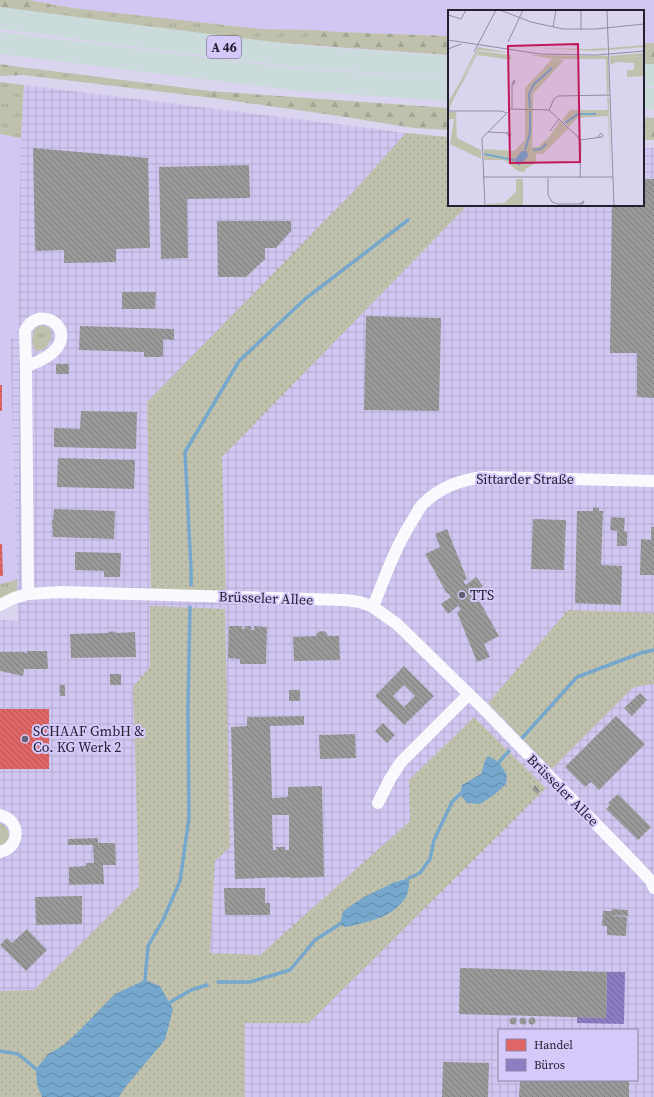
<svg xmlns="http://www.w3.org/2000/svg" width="654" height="1097" font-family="'Source Serif 4',serif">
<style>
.built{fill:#d1c7f2}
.industrial{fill:url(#industrial-grid);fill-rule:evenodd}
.grass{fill:url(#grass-tufts)}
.forest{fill:url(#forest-firs)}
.park{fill:url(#park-dots)}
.water{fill:url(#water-waves)}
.shops{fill:url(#shops-back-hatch)}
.offices{fill:url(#offices-back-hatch)}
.industry{fill:url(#industry-back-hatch);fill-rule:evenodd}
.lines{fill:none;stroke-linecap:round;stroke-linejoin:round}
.stream{stroke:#76a7cd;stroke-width:3.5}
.minor{stroke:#faf9fd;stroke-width:12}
.motorway{stroke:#cbdadb;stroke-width:22}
.poi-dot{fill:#645f74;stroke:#d5c9fa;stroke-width:1.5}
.labels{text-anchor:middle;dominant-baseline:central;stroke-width:4;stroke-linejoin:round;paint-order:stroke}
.shield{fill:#d5c9fa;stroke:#59536e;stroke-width:1}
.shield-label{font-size:13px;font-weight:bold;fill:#242032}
.street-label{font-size:14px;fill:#242032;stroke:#d5c9fa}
.poi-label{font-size:14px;fill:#242032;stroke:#d5c9fa;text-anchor:start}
.inset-river{fill:none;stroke:#76a7cd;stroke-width:2}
.inset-road{fill:none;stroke:#928ca3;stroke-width:1}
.view{fill:#c2185b;fill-opacity:0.15;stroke:#c2185b;stroke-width:2}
.inset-edge{fill:none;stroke:#242032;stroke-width:2}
</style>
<defs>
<pattern id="industrial-grid" width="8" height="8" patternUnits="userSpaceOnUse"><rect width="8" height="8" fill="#d1c7f2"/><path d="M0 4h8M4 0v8" fill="none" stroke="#b3abd0"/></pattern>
<pattern id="grass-tufts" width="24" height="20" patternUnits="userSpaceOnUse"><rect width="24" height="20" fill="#bfc1ac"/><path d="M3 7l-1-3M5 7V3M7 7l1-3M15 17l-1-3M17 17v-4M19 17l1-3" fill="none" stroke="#a4a694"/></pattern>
<pattern id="forest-firs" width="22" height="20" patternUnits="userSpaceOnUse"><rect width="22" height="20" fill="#bfc1ac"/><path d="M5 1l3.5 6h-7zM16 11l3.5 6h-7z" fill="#a4a694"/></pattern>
<pattern id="park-dots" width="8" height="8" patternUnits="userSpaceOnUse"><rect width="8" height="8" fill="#bfc1ac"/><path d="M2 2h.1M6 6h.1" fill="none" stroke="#a4a694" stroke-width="1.8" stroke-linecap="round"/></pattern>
<pattern id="water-waves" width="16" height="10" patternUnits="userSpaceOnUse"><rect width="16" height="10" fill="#76a7cd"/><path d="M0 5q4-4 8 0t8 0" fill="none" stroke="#6188a7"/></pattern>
<pattern id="shops-back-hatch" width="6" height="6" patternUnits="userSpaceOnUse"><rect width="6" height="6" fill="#e06666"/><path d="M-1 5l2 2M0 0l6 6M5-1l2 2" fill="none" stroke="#b55455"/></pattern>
<pattern id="offices-back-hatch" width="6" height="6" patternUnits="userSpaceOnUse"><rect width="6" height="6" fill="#8e7cc3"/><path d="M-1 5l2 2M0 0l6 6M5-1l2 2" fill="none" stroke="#74659f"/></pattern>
<pattern id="industry-back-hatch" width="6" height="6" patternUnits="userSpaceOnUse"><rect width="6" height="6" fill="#999"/><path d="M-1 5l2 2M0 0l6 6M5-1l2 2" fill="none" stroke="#7d7c7d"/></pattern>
</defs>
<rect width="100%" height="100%" fill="#dbd4ef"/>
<path class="built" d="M29 0H654V43H643V11H449V36L260 29 73 8Z
M0 134 21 138 17 336 10 338 17 578 13 581 4 584H0Z"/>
<path class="industrial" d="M24 85 385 130 419 136 449 137V205H643V148H654V1097H0V620L18 621 10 338 17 336 21 138ZM499 1030H637V1080H499Z"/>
<path class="grass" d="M50 4 73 8 260 29 314 30 322 46 181 35 56 19Z
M28 68 210 91 213 98 23 75Z
M0 82 24 85 21 138 0 134Z
M40 325 49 327 52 336C50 344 46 350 37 351 30 346 32 336 35 328Z
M17 578V593L0 603V584L13 581Z
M0 823C11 828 13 842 0 845Z"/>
<path class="forest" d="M0 0H29L50 4 56 19 0 11Z
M314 30 338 32 449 36V55L322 46Z
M643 43H654V64H643Z
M0 64 27 68H28L23 75 0 76Z
M210 91 449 108V130L414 128 339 116 213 98Z
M643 117 654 118V140H643Z"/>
<path class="park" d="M406 133 449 137V205H468L222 457 226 594 151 593 147 402 353 192Z
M150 606 225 609 230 847 215 861 210 953 260 955 410 821 409 780 474 717 546 788 309 1023H245V1097H0V991L34 990 139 886 133 687 150 667Z
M568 610 654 613V684L634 687 552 769 488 703Z"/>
<path class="water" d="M488 756 499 762 507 775 506 784 494 795 480 804 467 803 460 794 462 785 481 774 485 761Z
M409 878C409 884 409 892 406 897 394 917 366 923 345 927L340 924 343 911 364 897 393 883Z
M145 980 160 986 173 1009 165 1040 126 1086 119 1097H42L37 1085 36 1069 48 1054 64 1045 79 1031 115 994Z"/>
<path class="shops" d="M0 385H2V411H0Z
M0 544H2L3 576H0Z
M0 709H49V769H0Z"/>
<path class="offices" d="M607 972H625L624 1024 577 1023V1017L606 1018Z"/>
<path class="industry" d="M33 148 148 158 150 248 116 249V262L64 263V250L35 251Z
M249 165 250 198 187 199 188 258 161 259 159 167Z
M643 179H654V398L637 397V353H610L612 205H643Z
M217 221H291V231L276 248H265V259L246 277H218Z
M122 292H156L155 309H122Z
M366 316 441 318 439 411 364 410Z
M80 326 174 329V340L163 339V357H144V352L79 350Z
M56 364H69V374H56Z
M81 411 137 412 136 449 54 447V428L80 429Z
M58 458 135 460 134 489 57 487Z
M593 507 599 508V511H603L601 565 622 566 621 605 575 603 577 511H593Z
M54 509 115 511 114 539 53 537 52 520H53Z
M611 517 625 518 624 531H627V546H617V531L610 530Z
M533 519 566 520 564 570 531 569Z
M651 527H654V575H640L641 539 651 540Z
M447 529 467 579 463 581 466 585 476 577 483 586 473 594 476 597H477L499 636 484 644 490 657 477 662 457 612 461 610 458 606 448 614 441 604 451 597 448 593 447 594 425 554 440 547 435 534Z
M75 552 121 553 120 577H104V571L75 570Z
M229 626H242V629H245V626H251V630H254V626L267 627 266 664H240V659L228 658Z
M112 631 117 633 135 632 136 657 71 658 70 634 107 633Z
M322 631 326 632 328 636H339L340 660 294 661 293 637 316 636 318 632Z
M27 651H47L48 669H24L23 676 0 671V652H24V653H27Z
M404 666 434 696 404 725 375 696ZM404 685 415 696 404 707 393 696Z
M110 674H121V685H110Z
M59 685H65V696H60Z
M289 690H300V701H289Z
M640 693 647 700 632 716 624 708Z
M304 716V725L270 726 272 798 288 797V787L322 786 324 877 290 878V877L235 879 231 727 247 726V717ZM272 815H289V850H285V847H276L277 850H273Z
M616 716 645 744 599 790 591 782 585 787 565 767Z
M383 723 395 735 387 743 375 731Z
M355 734 356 758 320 759 319 735Z
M535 785 540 791 537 794 532 789Z
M618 794 651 827 638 840 606 809 610 805 608 803Z
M98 838V843H115L116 865H103L104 884 69 885V867L86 866V863H94L93 845H68V839Z
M224 888H265V903H270V915H225Z
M82 896V924L36 925 35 897Z
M612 909 628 910V916L614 915V916L627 917 626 936 607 935V926H602L603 911H612Z
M27 929 47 950 26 971 0 945 7 938 12 943Z
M460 968 607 972 606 1018 459 1014Z
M528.5 1021a3.5 3.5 0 1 1 7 0a3.5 3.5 0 1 1-7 0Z
M509.5 1021a3.5 3.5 0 1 1 7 0a3.5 3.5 0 1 1-7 0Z
M519.5 1021a3.5 3.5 0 1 1 7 0a3.5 3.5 0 1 1-7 0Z
M443 1062 489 1063 488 1097H442Z
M520 1080H629V1097H519Z"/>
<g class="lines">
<path class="stream" d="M191 585V569L185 452 239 361 305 299 408 220
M522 738 577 677 641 653 654 650
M499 762 509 751
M409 878 420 873 430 859 434 840 452 802 460 794
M145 980 148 946 163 920 180 881 189 818 188 710 190 607
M218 982H250L290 970 315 940 340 924
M169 1003 191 990 207 985
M0 1051 18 1054 36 1069"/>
<path class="minor" d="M26 366 25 331C42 296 97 343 26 366L28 594
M0 605 14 598 28 594 62 592 345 600 360 602 373 607 397 624 483 708 638 867 651 881 654 888
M373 607C385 577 396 545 414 518 417 513 420 506 424 503 442 486 459 481 482 477L654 481
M378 803 390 779 401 762 469 694
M0 815C21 820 21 847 0 852"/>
<path class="motorway" d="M0 18 137 36 306 57 449 67
M0 43 300 80 449 90
M643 75H654
M643 98 654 99"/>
</g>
<g class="poi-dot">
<circle cx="462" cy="595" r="4"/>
<circle cx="25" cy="739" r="4"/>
</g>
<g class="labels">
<rect class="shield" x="207" y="36" width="34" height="22" rx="3"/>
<g class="shield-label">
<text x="224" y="47">A 46</text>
</g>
<g class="street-label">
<text x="525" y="479">Sittarder Straße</text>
<text transform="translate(266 598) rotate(2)">Brüsseler Allee</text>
<text transform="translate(563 790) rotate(45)">Brüsseler Allee</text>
</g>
<g class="poi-label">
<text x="470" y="595">TTS</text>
<text x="33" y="731">SCHAAF GmbH &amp;<tspan x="33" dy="16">Co. KG Werk 2</tspan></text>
</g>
</g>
<g transform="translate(448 10)">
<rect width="196" height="196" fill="#dbd4ef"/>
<path d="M31 41 63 45V50L29 45 1 98 3 99H0V92ZM196 46V66L179 67V60H186V53L168 52 163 55 162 49ZM0 102H8L9 128 33 140V149L2 134 6 109H0Z" fill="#bfc1ac"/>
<path d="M196 35V37L161 40V38ZM30 37 63 43 31 40 11 72ZM94 38 141 39 159 38V40L146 41ZM196 43V46L186 47 162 49V46ZM83 45 160 46 161 82 159 85 158 49H105ZM159 87 161 89 162 165 160 100Z" fill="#bfc1ac"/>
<path d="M104 49 116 50 85 84V99H77V78ZM77 100H85L84 137H90L101 127 112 111 120 119 95 144H88V153L77 159V162L70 161 56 150H36V139L66 141 77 130ZM122 100H160V106L129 108 121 117 114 110ZM68 169H75V196H38V194L56 193 68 182Z" fill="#bfc1ac"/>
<path d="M74 141H79L80 146 71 156 66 150Z" fill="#76a7cd"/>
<path class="inset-river" d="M82 98 81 84 86 74 104 58M117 113 130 104H148M77 140 82 123V101M85 140 93 139 98 134M36 144 66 150"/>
<path class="inset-road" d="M52 0 83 12 115 19H147L196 14M133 0V20M159 0 166 196M0 5 13 9 18 0M105 17 108 0M0 30 92 44 149 45 196 41M60 32 75 0M0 39 13 34M26 42 48 0M64 75 66 70 67 73 64 75V99M101 100 106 89 110 86 162 85M0 101H54L58 103M102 121 111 109M40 122 62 123 63 125 61 126 58 123M132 130 154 127 155 125 153 123 150 127M35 167H165M100 168V185L104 192 110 194H135L136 191 131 194M37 196 34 128 63 99 101 100 130 127 133 133 132 168"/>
<path class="view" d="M130 34 132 152 62 153 60 36Z"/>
<rect width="196" height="196" class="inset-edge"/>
</g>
<rect x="498" y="1029" width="140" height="52" fill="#d5c9fa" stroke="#8e85aa"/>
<rect x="506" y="1039" width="20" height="12" fill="#e06666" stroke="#8e85aa"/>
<text x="534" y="1049" font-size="12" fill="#242032">Handel</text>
<rect x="506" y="1059" width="20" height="12" fill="#8e7cc3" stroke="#8e85aa"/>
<text x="534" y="1069" font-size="12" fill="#242032">Büros</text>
</svg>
